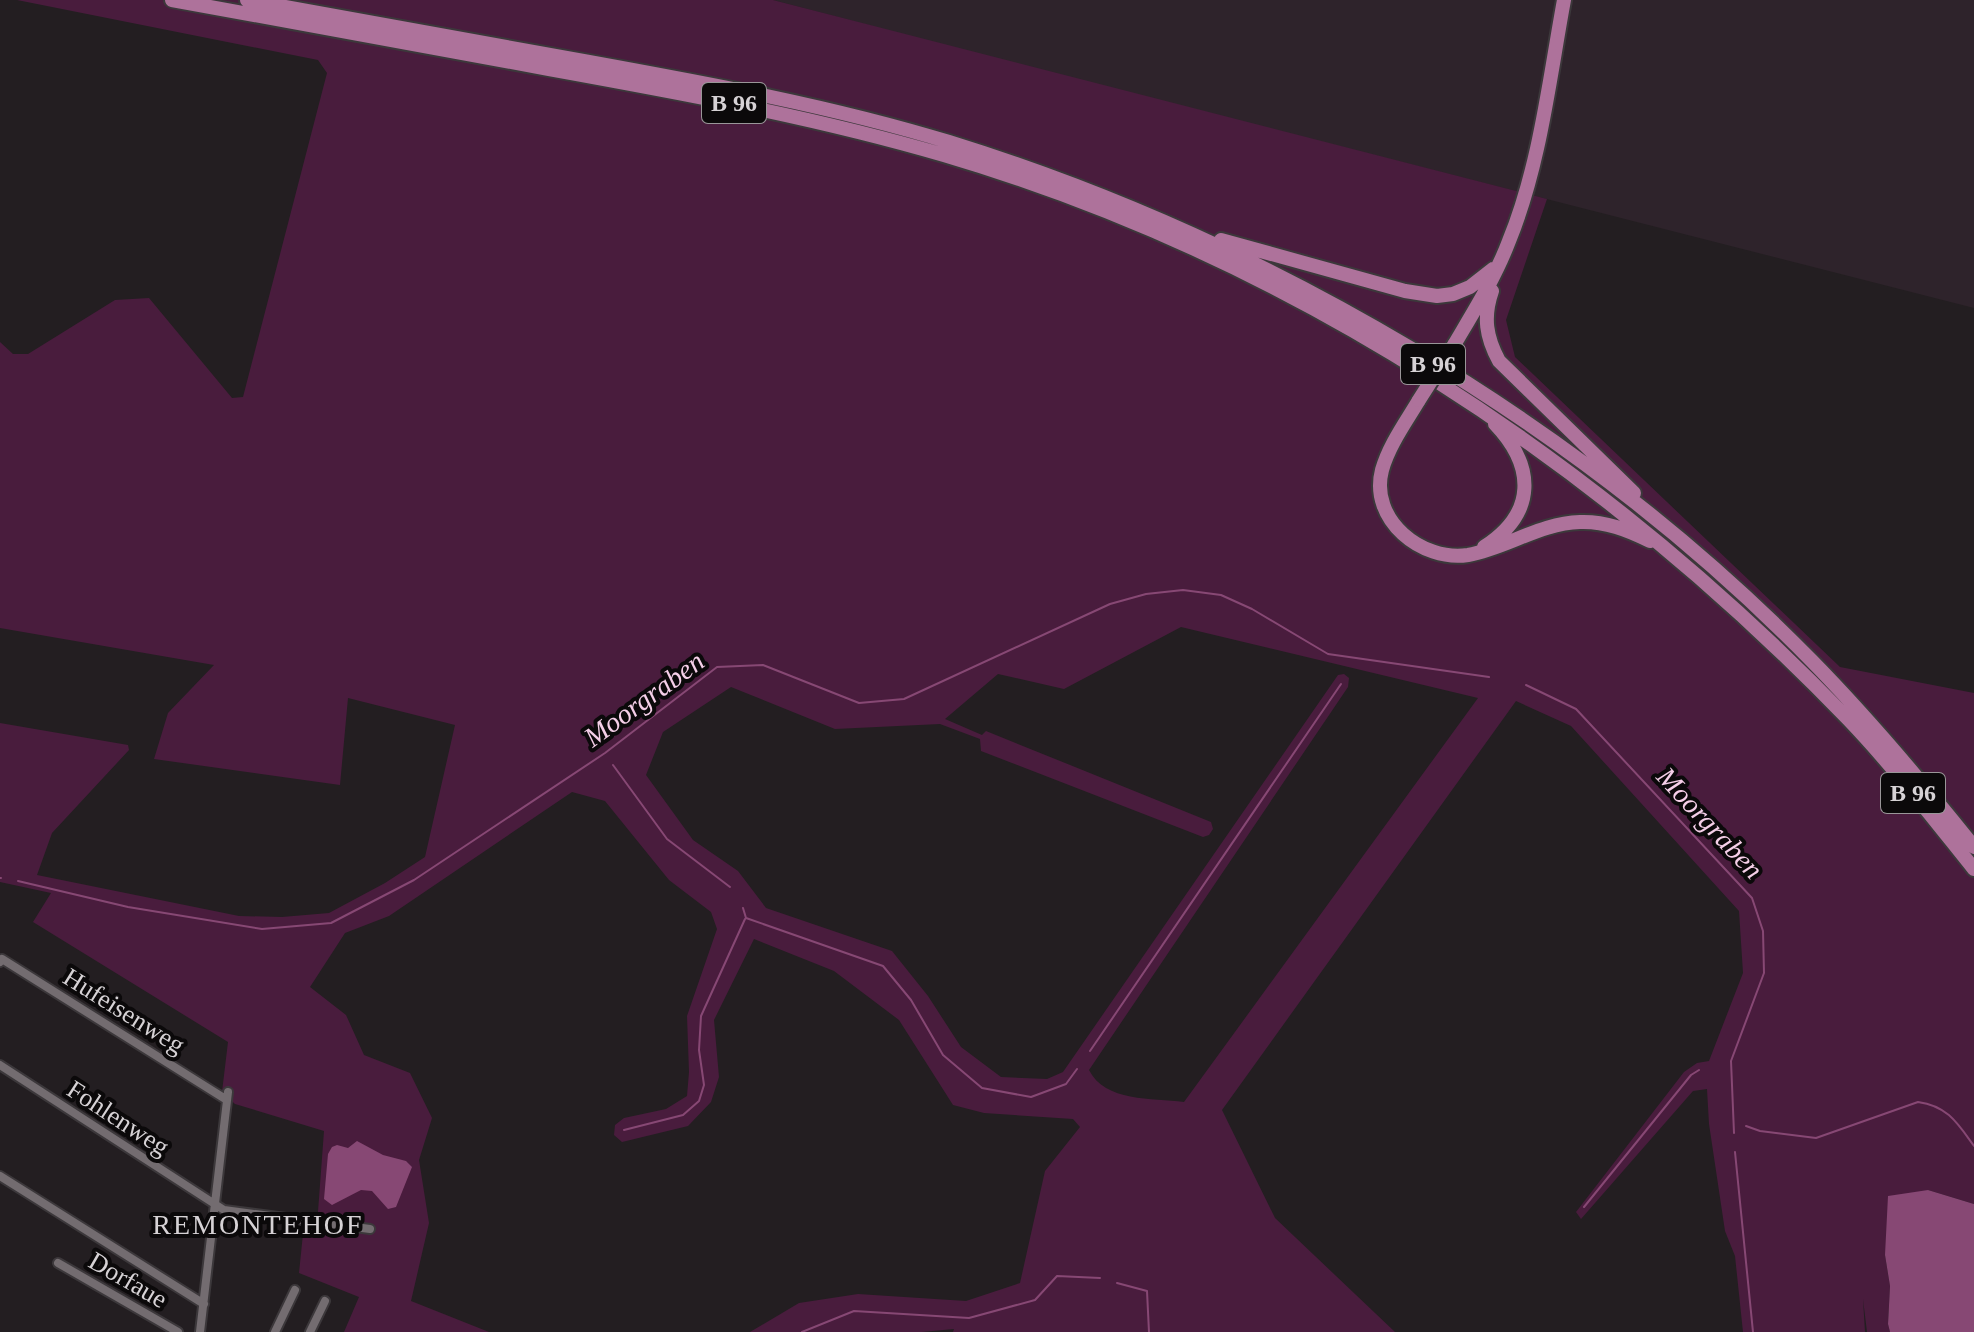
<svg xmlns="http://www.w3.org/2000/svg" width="1974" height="1332" font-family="'Times New Roman',serif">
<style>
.built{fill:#2e232b}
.green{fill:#491c3d;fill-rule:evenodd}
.water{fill:#874874}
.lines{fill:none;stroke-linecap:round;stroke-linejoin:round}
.stream{stroke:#874874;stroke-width:2}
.street-casing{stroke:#3c383b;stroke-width:12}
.highway-casing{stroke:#3c383b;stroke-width:18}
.street{stroke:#736c70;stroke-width:8}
.highway{stroke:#ae729b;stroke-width:14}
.highway-bridge-casing{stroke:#3c383b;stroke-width:18;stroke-linecap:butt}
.highway-bridge{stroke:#ae729b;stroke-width:14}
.labels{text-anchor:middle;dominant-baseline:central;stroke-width:8;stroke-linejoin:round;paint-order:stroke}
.shield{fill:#0b090a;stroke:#999698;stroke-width:2}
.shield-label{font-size:24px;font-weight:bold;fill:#d6d2d5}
.street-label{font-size:26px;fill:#d6d2d5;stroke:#0b090a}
.water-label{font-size:28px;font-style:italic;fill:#f5cfe8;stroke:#0b090a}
.neighbourhood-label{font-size:28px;letter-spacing:2px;fill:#d6d2d5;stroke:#0b090a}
</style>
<rect width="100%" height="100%" fill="#231e21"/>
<path class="built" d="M773 0H1974V308L1017 64Z"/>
<path class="green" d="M17 0H773L1547 199 1506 320 1515 357 1840 667 1974 693V1204L1928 1190 1885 1255 1890 1286 1888 1324 1890 1332H1867L1863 1299 1865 1332H1743L1735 1256 1725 1231 1709 1124 1707 1089 1693 1091 1581 1219 1576 1212 1684 1072 1697 1063 1709 1061 1743 973 1739 911 1571 726 1516 701 1222 1110 1275 1218 1395 1332H953L954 1329 922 1332H750L799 1303 858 1294 966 1301 1020 1283 1045 1171 1080 1127 1073 1119 984 1113 953 1105 899 1020 834 971 754 939 714 1020 719 1077 711 1102 688 1126 622 1142 614 1135 615 1125 624 1118 666 1109 687 1096 689 1072 687 1016 717 929 711 912 669 880 605 801 572 792 389 916 345 933 310 987 346 1015 364 1055 410 1073 432 1118 419 1160 429 1223 411 1301 489 1332H344L359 1297 299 1273 304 1224 317 1225 324 1131 235 1104 222 1092 228 1042 33 922 51 893 0 882V723L128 745 129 750 52 833 37 875 239 916 282 917 329 913 385 883 425 857 455 725 348 698 340 785 154 759 168 713 214 665 0 628V342L13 354H28L115 300 149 298 232 398 243 397 327 73 318 60ZM1181 627 1478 698 1184 1102C1152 1098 1105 1102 1089 1070L1348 687 1349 678 1344 674 1338 675 1063 1072 1047 1079 1001 1077 961 1047 928 996 892 951 766 908 738 871 693 840 646 775 663 732 731 687 835 729 940 724 980 739 981 751 1203 837 1209 835 1213 829 1211 822 986 731 982 735 945 719 998 674 1064 689Z"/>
<path class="water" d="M357 1141 383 1155 406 1161 412 1167 396 1207 388 1209 372 1191 361 1190 332 1205 324 1199 328 1154 332 1147 337 1145 348 1148Z
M1928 1190 1974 1204V1332H1890L1888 1324 1890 1286 1885 1255 1888 1196Z"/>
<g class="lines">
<path class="stream" d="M1526 685 1576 709 1752 898 1763 931 1764 973 1731 1061 1734 1133
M613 765 667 839 730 887
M0 878H1
M18 881 128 907 262 929 331 923 414 880 605 753 717 667 763 665 859 703 904 699 1110 604 1146 594 1183 590 1221 595 1252 609 1328 654 1489 677
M743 908 746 918 883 966 911 1000 943 1055 982 1088 1031 1097 1066 1084 1077 1069
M1090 1051 1341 684
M1746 1126 1760 1131 1816 1138 1918 1102C1948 1106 1958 1124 1974 1146
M624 1130 683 1115 699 1101 704 1085 699 1050 701 1016 745 919
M1735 1152 1753 1332
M1584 1207 1691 1075 1699 1070
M1117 1283 1147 1291 1149 1332
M802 1332 854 1311 969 1318 1035 1300 1057 1276 1100 1278"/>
<defs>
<path id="street" d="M0 962 2 959 227 1100
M0 1065 224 1210 370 1229
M0 1176 204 1304
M58 1263 178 1332
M200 1332 228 1092
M275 1332 295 1290
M310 1332 325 1301"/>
<path id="highway" d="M172 0C298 23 424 46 549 69 682 93 814 117 944 155 1290 257 1598 460 1848 719 1893 766 1933 818 1974 869
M247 0C361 21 475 42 589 62 710 84 831 106 949 142 1265 240 1579 423 1811 660 1869 719 1922 782 1974 847
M1221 240 1405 291 1437 296 1453 294 1470 287 1493 269
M1492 291C1483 317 1486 337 1499 361L1634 493
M1454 345C1474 311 1495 278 1509 241 1540 165 1549 81 1564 0
M1419 400C1406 422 1389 445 1382 470 1369 520 1422 562 1468 555 1507 548 1540 523 1580 522 1605 521 1628 530 1650 541
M1484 547C1537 513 1535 466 1495 424"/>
</defs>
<use href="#street" class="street-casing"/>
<use href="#highway" class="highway-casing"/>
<use href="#street" class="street"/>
<use href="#highway" class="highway"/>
<defs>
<path id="highway-bridge" d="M1419 400 1454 345"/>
</defs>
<use href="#highway-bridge" class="highway-bridge-casing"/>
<use href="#highway-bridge" class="highway-bridge"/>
</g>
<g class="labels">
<g class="shield">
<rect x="702" y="83" width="64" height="40" rx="6"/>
<rect x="1401" y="344" width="64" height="40" rx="6"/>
<rect x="1881" y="773" width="64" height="40" rx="6"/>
</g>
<g class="shield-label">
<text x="734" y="103">B 96</text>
<text x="1433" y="364">B 96</text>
<text x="1913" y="793">B 96</text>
</g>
<g class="street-label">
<text transform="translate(124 1011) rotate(32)">Hufeisenweg</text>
<text transform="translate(118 1118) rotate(33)">Fohlenweg</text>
<text transform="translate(128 1280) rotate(30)">Dorfaue</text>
</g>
<g class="water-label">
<text transform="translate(644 699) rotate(-36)">Moorgraben</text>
<text transform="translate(1710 823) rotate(47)">Moorgraben</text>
</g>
<g class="neighbourhood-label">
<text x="258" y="1224">REMONTEHOF</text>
</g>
</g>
</svg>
